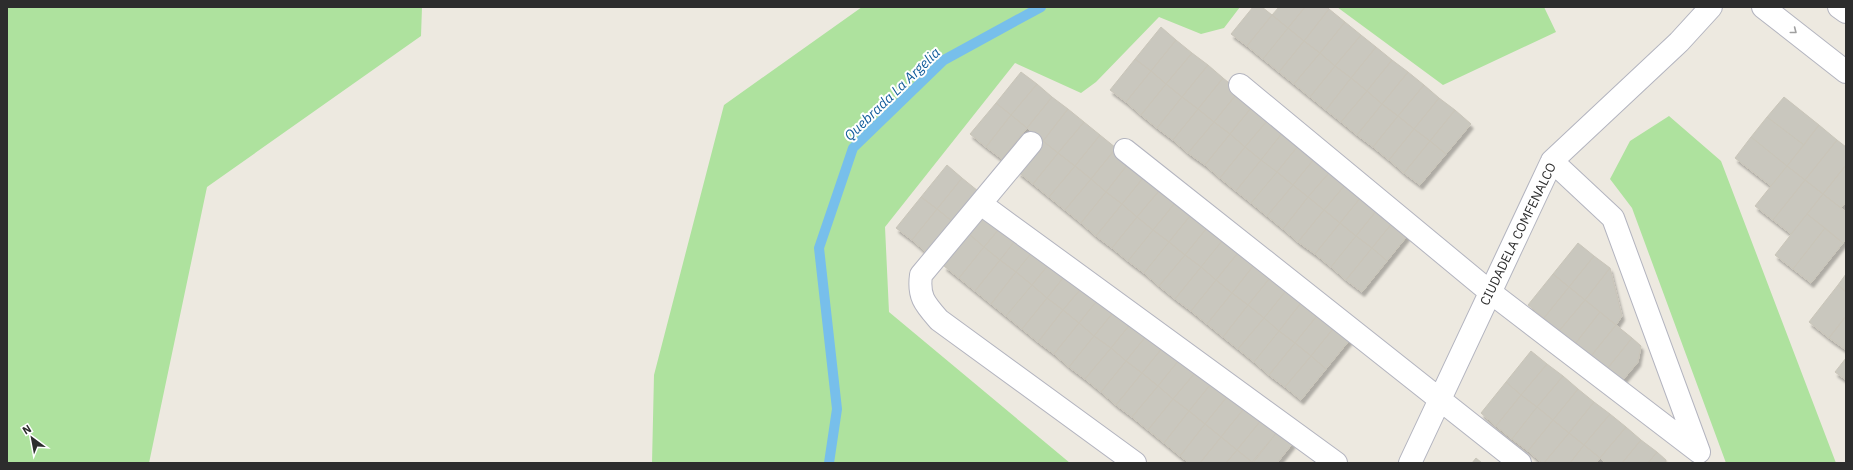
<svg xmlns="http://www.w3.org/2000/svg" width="1853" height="470" font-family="'IBM Plex Sans',sans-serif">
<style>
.green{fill:#aee29e}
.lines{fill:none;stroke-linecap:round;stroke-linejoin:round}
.stream{stroke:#77bfeb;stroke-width:10}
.building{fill:#c9c7be;stroke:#c9c5b9;filter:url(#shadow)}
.street-casing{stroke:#b3b4bf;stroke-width:24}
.secondary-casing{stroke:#b3b4bf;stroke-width:24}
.street{stroke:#fff;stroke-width:22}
.secondary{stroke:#fff;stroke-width:22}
.oneway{stroke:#a0a0a0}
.labels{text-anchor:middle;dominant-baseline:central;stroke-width:4;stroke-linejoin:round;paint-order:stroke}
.street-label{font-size:13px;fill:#2d2d2d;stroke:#fff}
.water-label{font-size:14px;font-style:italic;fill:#125c9b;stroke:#fff}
</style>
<defs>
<filter id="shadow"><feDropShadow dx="2.5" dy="4.5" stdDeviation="1" flood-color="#0004"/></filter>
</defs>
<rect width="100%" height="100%" fill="#ede9e0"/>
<path class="green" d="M7 7H422L421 36 207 187 149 463H7Z
M862 7H1240L1224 28 1201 34 1159 17 1096 82 1081 93 1015 63 885 227 889 312 1070 463H652L654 375 724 105Z
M1337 7H1544L1556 32 1443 85Z
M1669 116 1721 161 1836 463H1726L1632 208 1610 179 1630 141Z"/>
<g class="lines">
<path class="stream" d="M829 463 837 409 819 248 853 148 944 60 1041 7"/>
</g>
<path class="building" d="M1253 7H1262L1272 15 1247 46 1231 34Z
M1279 7H1305L1288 28 1272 15Z
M1305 7H1327L1329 9 1304 41 1288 28Z
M1329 9 1345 22 1320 53 1304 41Z
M1272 15 1288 28 1263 59 1247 46Z
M1345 22 1361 35 1335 66 1320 53Z
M1161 27 1176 40 1151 71 1135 59Z
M1288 28 1304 41 1279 72 1263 59Z
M1361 35 1376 47 1351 78 1335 66Z
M1176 40 1192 53 1166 84 1151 71Z
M1304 41 1320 53 1294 84 1279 72Z
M1376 47 1392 60 1367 91 1351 78Z
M1192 53 1208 65 1182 97 1166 84Z
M1320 53 1335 66 1310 97 1294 84Z
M1135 59 1151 71 1126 102 1110 90Z
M1392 60 1408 72 1382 104 1367 91Z
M1208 65 1223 78 1198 109 1182 97Z
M1335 66 1351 78 1326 110 1310 97Z
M1151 71 1166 84 1141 115 1126 102Z
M1021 72 1037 84 1011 115 996 103Z
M1408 72 1424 85 1398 116 1382 104Z
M1223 78 1239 91 1214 122 1198 109Z
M1351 78 1367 91 1341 122 1326 110Z
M1037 84 1052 97 1027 128 1011 115Z
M1166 84 1182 97 1157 128 1141 115Z
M1424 85 1439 98 1414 129 1398 116Z
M1239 91 1255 103 1230 134 1214 122Z
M1367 91 1382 104 1357 135 1341 122Z
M1052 97 1068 109 1043 141 1027 128Z
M1182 97 1198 109 1173 140 1157 128Z
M1784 97 1819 125 1804 145 1767 117Z
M1439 98 1455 110 1430 141 1414 129Z
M996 103 1011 115 986 147 970 134Z
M1255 103 1271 116 1245 147 1230 134Z
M1382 104 1398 116 1373 147 1357 135Z
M1068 109 1084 122 1058 153 1043 141Z
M1198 109 1214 122 1188 153 1173 140Z
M1455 110 1471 124 1446 154 1430 141Z
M1011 115 1027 128 1002 159 986 147Z
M1271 116 1286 128 1261 160 1245 147Z
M1398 116 1414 129 1389 160 1373 147Z
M1767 117 1804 145 1787 166 1751 137Z
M1084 122 1100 135 1075 166 1058 153Z
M1214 122 1230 134 1205 165 1188 153Z
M1819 125 1837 140 1805 180 1787 166Z
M1286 128 1302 141 1277 172 1261 160Z
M1414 129 1430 141 1404 173 1389 160Z
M1230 134 1245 147 1220 178 1205 165Z
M1100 135 1116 148 1091 179 1075 166Z
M1751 137 1787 166 1771 186 1735 158Z
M1837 140 1846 147V165L1823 194 1805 180Z
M1043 141 1058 153 1033 184 1018 172Z
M1302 141 1318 154 1293 185 1277 172Z
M1430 141 1446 154 1420 185 1404 173Z
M1245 147 1261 160 1236 191 1220 178Z
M1116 148 1131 160 1106 192 1091 179Z
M1058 153 1075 166 1049 197 1033 184Z
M1318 154 1334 167 1308 197 1293 185Z
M1131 160 1147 173 1122 204 1106 192Z
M1261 160 1277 172 1251 203 1236 191Z
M947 165 962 178 937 209 921 197Z
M1846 165V202L1841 208 1823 194Z
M1075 166 1091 179 1065 210 1049 197Z
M1787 166 1805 180 1773 220 1755 206Z
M1334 167 1350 179 1324 210 1308 197Z
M1277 172 1293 185 1267 216 1251 203Z
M1147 173 1163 186 1137 217 1122 204Z
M962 178 978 191 953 222 937 209Z
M1091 179 1106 192 1081 223 1065 210Z
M1350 179 1365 192 1340 223 1324 210Z
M1805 180 1823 194 1791 234 1773 220Z
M1293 185 1308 197 1283 229 1267 216Z
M1163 186 1179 198 1153 230 1137 217Z
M1106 192 1122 204 1096 236 1081 223Z
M1365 192 1381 205 1356 236 1340 223Z
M1823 194 1846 212V239L1843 243 1807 214Z
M921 197 937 209 912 240 896 228Z
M1308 197 1324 210 1298 242 1283 229Z
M1179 198 1194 211 1169 242 1153 230Z
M994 203 1010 216 984 247 969 234Z
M1122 204 1137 217 1112 248 1096 236Z
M1381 205 1397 217 1372 248 1356 236Z
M937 209 953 222 927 253 912 240Z
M1324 210 1340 223 1315 254 1298 242Z
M1194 211 1210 224 1185 255 1169 242Z
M1807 214 1825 228 1793 269 1775 255Z
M1010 216 1025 228 1000 260 984 247Z
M1137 217 1153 230 1128 261 1112 248Z
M1397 217 1412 230 1387 261 1372 248Z
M1340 223 1356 236 1331 267 1315 254Z
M1210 224 1226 236 1201 267 1185 255Z
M1025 228 1041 241 1016 272 1000 260Z
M1825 228 1843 243 1811 283 1793 269Z
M1153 230 1169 242 1144 273 1128 261Z
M969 234 984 247 959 278 944 266Z
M1226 236 1241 249 1216 280 1201 267Z
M1356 236 1372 248 1346 280 1331 267Z
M1041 241 1057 254 1032 285 1016 272Z
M1169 242 1185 255 1159 286 1144 273Z
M1578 243 1594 256 1569 287 1553 274Z
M984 247 1000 260 975 291 959 278Z
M1372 248 1387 261 1362 292 1346 280Z
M1241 249 1257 261 1232 293 1216 280Z
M1057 254 1072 267 1047 298 1032 285Z
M1185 255 1201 267 1175 299 1159 286Z
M1594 256 1610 268 1585 300 1569 287Z
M1000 260 1016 272 991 304 975 291Z
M1257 261 1273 274 1248 305 1232 293Z
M1072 267 1089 279 1063 310 1047 298Z
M1201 267 1216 280 1191 311 1175 299Z
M1610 268 1622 316 1616 325 1585 300Z
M1016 272 1032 285 1006 316 991 304Z
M1273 274 1289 287 1264 318 1248 305Z
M1553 274 1569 287 1544 318 1528 305Z
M1846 274V292L1838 285Z
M1089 279 1104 292 1079 323 1063 310Z
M1216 280 1232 293 1207 324 1191 311Z
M1032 285 1047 298 1022 329 1006 316Z
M1838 285 1846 292V316L1829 338 1809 322Z
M1289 287 1304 299 1279 331 1264 318Z
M1569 287 1585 300 1559 331 1544 318Z
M1104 292 1120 304 1094 336 1079 323Z
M1232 293 1248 305 1223 337 1207 324Z
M1047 298 1063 310 1038 342 1022 329Z
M1304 299 1320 312 1295 343 1279 331Z
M1585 300 1600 312 1575 344 1559 331Z
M1120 304 1136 317 1111 348 1094 336Z
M1248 305 1264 318 1238 349 1223 337Z
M1063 310 1079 323 1054 354 1038 342Z
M1320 312 1336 325 1311 356 1295 343Z
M1600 312 1616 325 1591 356 1575 344Z
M1846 316V350L1829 338Z
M1136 317 1151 330 1126 361 1111 348Z
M1264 318 1279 331 1254 362 1238 349Z
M1079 323 1094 336 1069 367 1054 354Z
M1336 325 1352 337 1326 369 1311 356Z
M1616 325 1632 338 1607 369 1591 356Z
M1151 330 1167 342 1142 373 1126 361Z
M1279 331 1295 343 1269 375 1254 362Z
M1094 336 1111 348 1085 379 1069 367Z
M1632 338 1641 346 1638 362 1622 381 1607 369Z
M1167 342 1183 355 1158 386 1142 373Z
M1295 343 1311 356 1285 387 1269 375Z
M1111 348 1126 361 1101 392 1085 379Z
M1531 351 1547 364 1521 395 1506 382Z
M1183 355 1199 368 1173 399 1158 386Z
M1311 356 1326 369 1301 400 1285 387Z
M1846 358V380L1835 372Z
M1126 361 1142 373 1116 405 1101 392Z
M1547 364 1563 376 1537 407 1521 395Z
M1199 368 1214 380 1189 411 1173 399Z
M1142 373 1158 386 1132 417 1116 405Z
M1563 376 1578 389 1553 420 1537 407Z
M1214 380 1230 393 1205 424 1189 411Z
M1506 382 1521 395 1496 426 1481 413Z
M1158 386 1173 399 1148 430 1132 417Z
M1578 389 1594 402 1569 433 1553 420Z
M1230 393 1246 406 1221 437 1205 424Z
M1521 395 1537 407 1512 439 1496 426Z
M1173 399 1189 411 1164 443 1148 430Z
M1594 402 1610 414 1584 445 1569 433Z
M1246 406 1262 419 1237 450 1221 437Z
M1537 407 1553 420 1528 451 1512 439Z
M1189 411 1205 424 1180 456 1164 443Z
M1610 414 1626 427 1600 458 1584 445Z
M1262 419 1278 431 1252 462 1237 450Z
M1553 420 1569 433 1544 463H1542L1528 451Z
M1205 424 1221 437 1200 463H1189L1180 456Z
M1626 427 1641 440 1622 463H1606L1600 458Z
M1278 431 1293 443 1277 463H1253Z
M1569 433 1584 445 1570 463H1544Z
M1221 437 1237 450 1226 463H1200Z
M1641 440 1657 452 1648 463H1622Z
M1584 445 1600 458 1596 463H1570Z
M1237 450 1252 462V463H1226Z
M1657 452 1666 460V463H1648Z
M1476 458 1482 463H1472Z"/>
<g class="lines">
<defs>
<path id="street" d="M1240 85 1490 292 1699 452
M1031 143 921 275C918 297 925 304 939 320L1135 463
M1125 150 1520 463
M1552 161 1613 218 1699 452
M981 204 1336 463
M1410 463 1552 161 1679 42 1711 7"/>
<path id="secondary" d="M1763 7 1846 72
M1839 7 1846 12"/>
</defs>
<use href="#street" class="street-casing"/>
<use href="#secondary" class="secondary-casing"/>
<use href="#street" class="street"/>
<use href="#secondary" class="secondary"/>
</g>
<defs><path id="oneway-chevron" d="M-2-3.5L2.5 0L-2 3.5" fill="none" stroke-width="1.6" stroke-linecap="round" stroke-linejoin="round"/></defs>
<use class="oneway" href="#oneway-chevron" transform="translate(1794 31) rotate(38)"/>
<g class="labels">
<g class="street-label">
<text transform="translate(1518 234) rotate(-64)">CIUDADELA COMFENALCO</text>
</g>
<g class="water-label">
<text transform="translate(892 94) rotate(-44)">Quebrada La Argelia</text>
</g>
</g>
<rect width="1853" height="470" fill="none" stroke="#2d2d2d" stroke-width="16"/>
<g transform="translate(32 438) rotate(328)" stroke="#ffffff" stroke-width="3" paint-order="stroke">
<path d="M0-3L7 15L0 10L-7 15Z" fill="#2d2d2d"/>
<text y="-6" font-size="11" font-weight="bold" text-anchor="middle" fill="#2d2d2d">N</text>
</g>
</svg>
